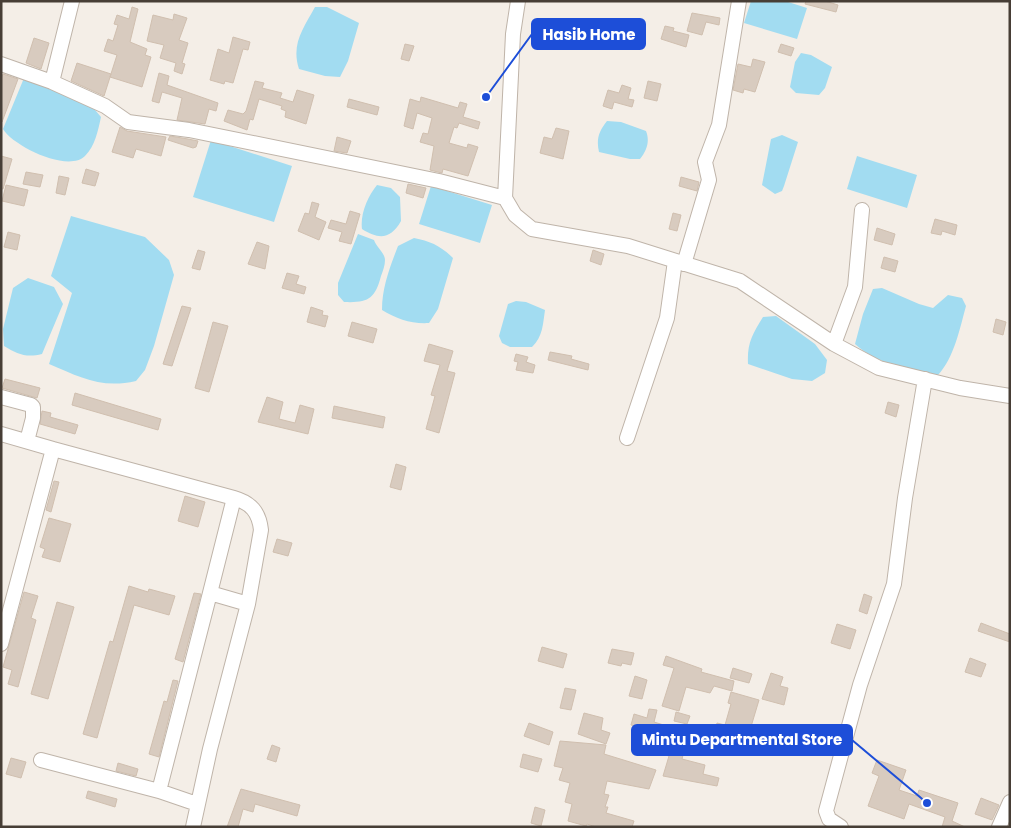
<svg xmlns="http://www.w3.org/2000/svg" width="1011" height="828" font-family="Poppins,sans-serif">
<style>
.water{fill:#a2dcf1}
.building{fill:#d8cbbf;stroke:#d0bfaf}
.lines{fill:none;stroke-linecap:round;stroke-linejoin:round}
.minor-casing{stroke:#bfb4a9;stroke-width:16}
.minor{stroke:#fff;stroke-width:14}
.leader{fill:none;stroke:#1d4ed8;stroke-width:2}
.callout-dot{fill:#1d4ed8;stroke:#fff;stroke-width:2}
.callout{fill:#1d4ed8;stroke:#1d4ed8;stroke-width:2}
.callout-label{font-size:15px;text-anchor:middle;font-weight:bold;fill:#fff}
</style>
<rect width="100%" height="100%" fill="#f4eee7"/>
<path class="water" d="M751 1H785L807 8 797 39 744 23Z
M315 7H327L359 23 348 61 340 77 325 76 299 69C291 44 303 29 315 7Z
M801 53 811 55 832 67 825 88 819 95 796 93 790 87 795 62Z
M24 78 90 104 101 117C98 131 95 146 85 156 68 173 13 146 3 129Z
M607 121 621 122 646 131C650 141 647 150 640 159H630L599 152C596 139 599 131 607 121Z
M782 135 798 142 784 186 782 191 775 194 762 185 771 139Z
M211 140 292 166 274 222 193 197Z
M857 156 917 175 907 208 847 189Z
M377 185 391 188 400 197 401 221C391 239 379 240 362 229 360 214 368 196 377 185Z
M431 186 492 205 480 243 419 224Z
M71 216 145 237 169 260 174 275 154 346 145 370 136 381C101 389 80 377 49 364L72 293 51 276Z
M358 234 374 240C376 247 385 253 385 260 385 265 383 271 381 276 375 299 368 303 344 302L338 295V283Z
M414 238C430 241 441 246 453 258L438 309 429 323C411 324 397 319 382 310 382 287 390 267 398 246Z
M28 278 54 287 63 304 42 354C26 358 17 354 4 346L3 329 13 288Z
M882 288 919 304 933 308 948 295 962 298 966 306C960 328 954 358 938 375 911 372 876 363 855 344L863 314 873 289Z
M516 301 526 302 545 310C543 323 543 337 532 347H510L502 343 499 336 508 304Z
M776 316 815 344 827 360 825 373 812 381 792 379 748 364C747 343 752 335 763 317Z"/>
<path class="building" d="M806 1H825L838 5 836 12 805 4Z
M132 7 138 9 130 42 147 49 145 55 151 57 142 87 110 77 117 55 104 51 108 39 113 41 118 25 114 24 117 15 129 19Z
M692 13 720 18 719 25 706 22 702 35 687 31Z
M174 14 187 18 179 40 188 43 182 63 185 64 182 74 174 71 176 63 160 58 164 45 147 41 153 15 173 20Z
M665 26 674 28 673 31 689 35 686 47 661 39Z
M233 37 250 42 248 50 243 49 233 83 225 81 224 84 210 80 218 49 229 53Z
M34 38 49 43 41 69 26 63Z
M405 44 414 46 409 61 401 59Z
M781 44 794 48 791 56 778 52Z
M753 59 765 62 755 92 744 89 743 93 733 90 738 64 751 67Z
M77 63 111 74 104 96 71 81Z
M159 73 169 76 167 85 218 103 216 111 209 109 205 124 177 120 182 98 162 92 159 103 152 101Z
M3 74 18 79 2 122 1 79Z
M255 81 264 83 262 88 282 93 280 98 293 102 297 90 314 95 306 124 285 117 286 111 281 109 282 106 259 99 253 120 250 119 247 130 224 121 228 110 243 114 246 111Z
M648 81 661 84 657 101 644 98Z
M622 85 631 88 628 99 634 100 632 107 614 102 612 109 603 106 608 90 619 93Z
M421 97 458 108 460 102 467 104 463 117 480 122 478 129 459 123 457 128 454 127 449 143 467 148 468 144 478 147 468 176 443 169 442 173 430 170 434 146 420 142 423 133 428 134 432 118 417 113 413 129 404 126 410 99 420 102Z
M349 99 379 107 377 115 347 107Z
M120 127 127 131 166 137 161 156 136 149 133 158 112 152Z
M556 128 569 131 563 159 540 153 544 137 552 139Z
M170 136 188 139 198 141 196 147 193 148 168 140Z
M337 137 351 141 347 153 334 151Z
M1 156 12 159 3 189H1Z
M86 169 99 173 95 186 82 183Z
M26 172 43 175 40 187 23 184Z
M59 176 69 178 65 195 56 193Z
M681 177 699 182 697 191 679 186Z
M408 184 426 188 423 198 406 193Z
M6 185 28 190 24 206 2 201Z
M312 202 319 204 315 217 326 222 319 240 298 231 305 213 309 214Z
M350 211 360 214 351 244 339 241 342 232 328 228 331 220 346 224Z
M673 213 681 215 677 231 669 229Z
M935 219 957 225 955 235 942 231 941 235 931 233Z
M877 228 895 234 892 245 874 240Z
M8 232 20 235 17 250 4 247Z
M257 242 269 246 265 269 248 264Z
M198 250 205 252 200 270 192 268Z
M593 250 604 254 601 265 590 261Z
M884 257 898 261 895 272 881 268Z
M287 273 299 276 296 284 306 287 304 294 282 288Z
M182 306 191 308 172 366 163 364Z
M311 307 323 311 322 315 328 316 325 327 307 322Z
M996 319 1006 322 1003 335 993 332Z
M213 322 228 326 209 392 195 388Z
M352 322 377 329 373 343 348 336Z
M429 344 453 351 447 371 455 373 439 433 426 429 435 396 431 395 440 365 424 361Z
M550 352 572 356 571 359 589 364 588 370 548 360Z
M516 354 528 357 526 362 535 365 533 373 516 370 518 362 514 361Z
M5 379 40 388 37 398 2 388Z
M75 393 161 419 158 430 72 405Z
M267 397 283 402 279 419 295 423 300 405 314 409 308 434 258 422Z
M888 402 899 405 896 417 885 413Z
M334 406 385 417 383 428 332 418Z
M42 411 51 413 50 417 78 425 75 434 40 424Z
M396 464 406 467 401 490 390 487Z
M54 481 59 482 51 512 46 510Z
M185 496 205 502 198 527 178 521Z
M49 518 71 524 60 562 42 557 45 549 40 547Z
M277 539 292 543 288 556 273 552Z
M129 586 148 592 149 589 175 596 169 615 134 605 97 738 83 734 110 641 113 642Z
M24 592 38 596 31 618 36 620 18 687 8 684 12 670 3 667Z
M194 593 201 594 183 662 175 659Z
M864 594 872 597 867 614 859 611Z
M57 602 74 607 48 699 31 694Z
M981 623 1010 634V642L978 631Z
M837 624 856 630 850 649 831 643Z
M542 647 567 654 563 668 538 661Z
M612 649 634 653 631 665 622 663 621 666 608 663Z
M666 656 702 669 701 672 734 681 732 691 714 686 710 693 686 687 679 711 662 706 674 668 663 665Z
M970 658 986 664 981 677 965 672Z
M733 668 752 674 749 683 730 678Z
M771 673 783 677 780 686 788 688 784 705 762 699Z
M635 676 647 680 642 699 629 696Z
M173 680 178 681 159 757 149 754 164 701 167 702Z
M565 688 576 690 571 710 560 708Z
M731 692 759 700 750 730 744 729 738 749 712 742 717 723 725 725 731 704 728 703Z
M649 709 657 710 654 722 667 726 664 735 687 740 682 759 705 765 703 774 719 778 717 786 663 776 669 756 640 748 644 733 641 732 642 728 631 725 634 714 647 718Z
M676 712 690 716 687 724 674 721Z
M584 713 603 718 601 730 610 733 606 744 578 734Z
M529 723 553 732 549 745 524 736Z
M560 741 606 745 604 754 656 770 649 789 607 781 604 794 609 795 605 807H608L606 813 634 821 632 827H596L587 824 586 826 568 821 572 804 565 802 570 783 559 780 563 768 554 766Z
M272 745 280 748 276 762 267 759Z
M523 754 542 759 538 772 520 767Z
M11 758 26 762 21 778 6 774Z
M877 760 906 770 899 790 917 796 919 790 958 803 952 821 965 827H942L945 817 909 804 904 819 868 806 879 776 872 773Z
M118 763 138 769 136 776 116 771Z
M241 789 300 805 297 816 255 804 253 812 243 809 238 827H227Z
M88 791 117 799 115 807 86 798Z
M981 798 999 805 992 820 975 814Z
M535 807 545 810 541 826 531 823Z"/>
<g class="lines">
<defs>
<path id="minor" d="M518 1 513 34 505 198 515 215 532 229 628 246 740 281 834 344 879 368 960 388 1010 396
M1 64 52 82 105 106 128 122 189 130 439 181 505 198
M52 82 72 1
M684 264 709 180 705 162 719 125 739 1
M834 344 855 287 862 210
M1 397 31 405 33 407V418L27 441
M1 434 53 449
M627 438 667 318 675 261
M210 593 234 498
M1 644 53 449 234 498C251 503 259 512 261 530L248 604 210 749 193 827
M41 760 159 791
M197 804 159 791 210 593 248 604
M841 827 829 819 826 811 860 685 894 584 905 498 925 379
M999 827 1010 802"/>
</defs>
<use href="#minor" class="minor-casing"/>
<use href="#minor" class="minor"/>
</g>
<path class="leader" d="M486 97L532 34M927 803L852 740"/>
<g class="callout-dot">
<circle cx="486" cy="97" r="5"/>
<circle cx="927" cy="803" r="5"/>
</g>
<g class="callout">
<rect x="532" y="19" width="113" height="30" rx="5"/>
<rect x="632" y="725" width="220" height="30" rx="5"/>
</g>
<g class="callout-label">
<text x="589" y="40">Hasib Home</text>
<text x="742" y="745">Mintu Departmental Store</text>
</g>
<rect width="1011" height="828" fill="none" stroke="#473e36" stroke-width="5"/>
</svg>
